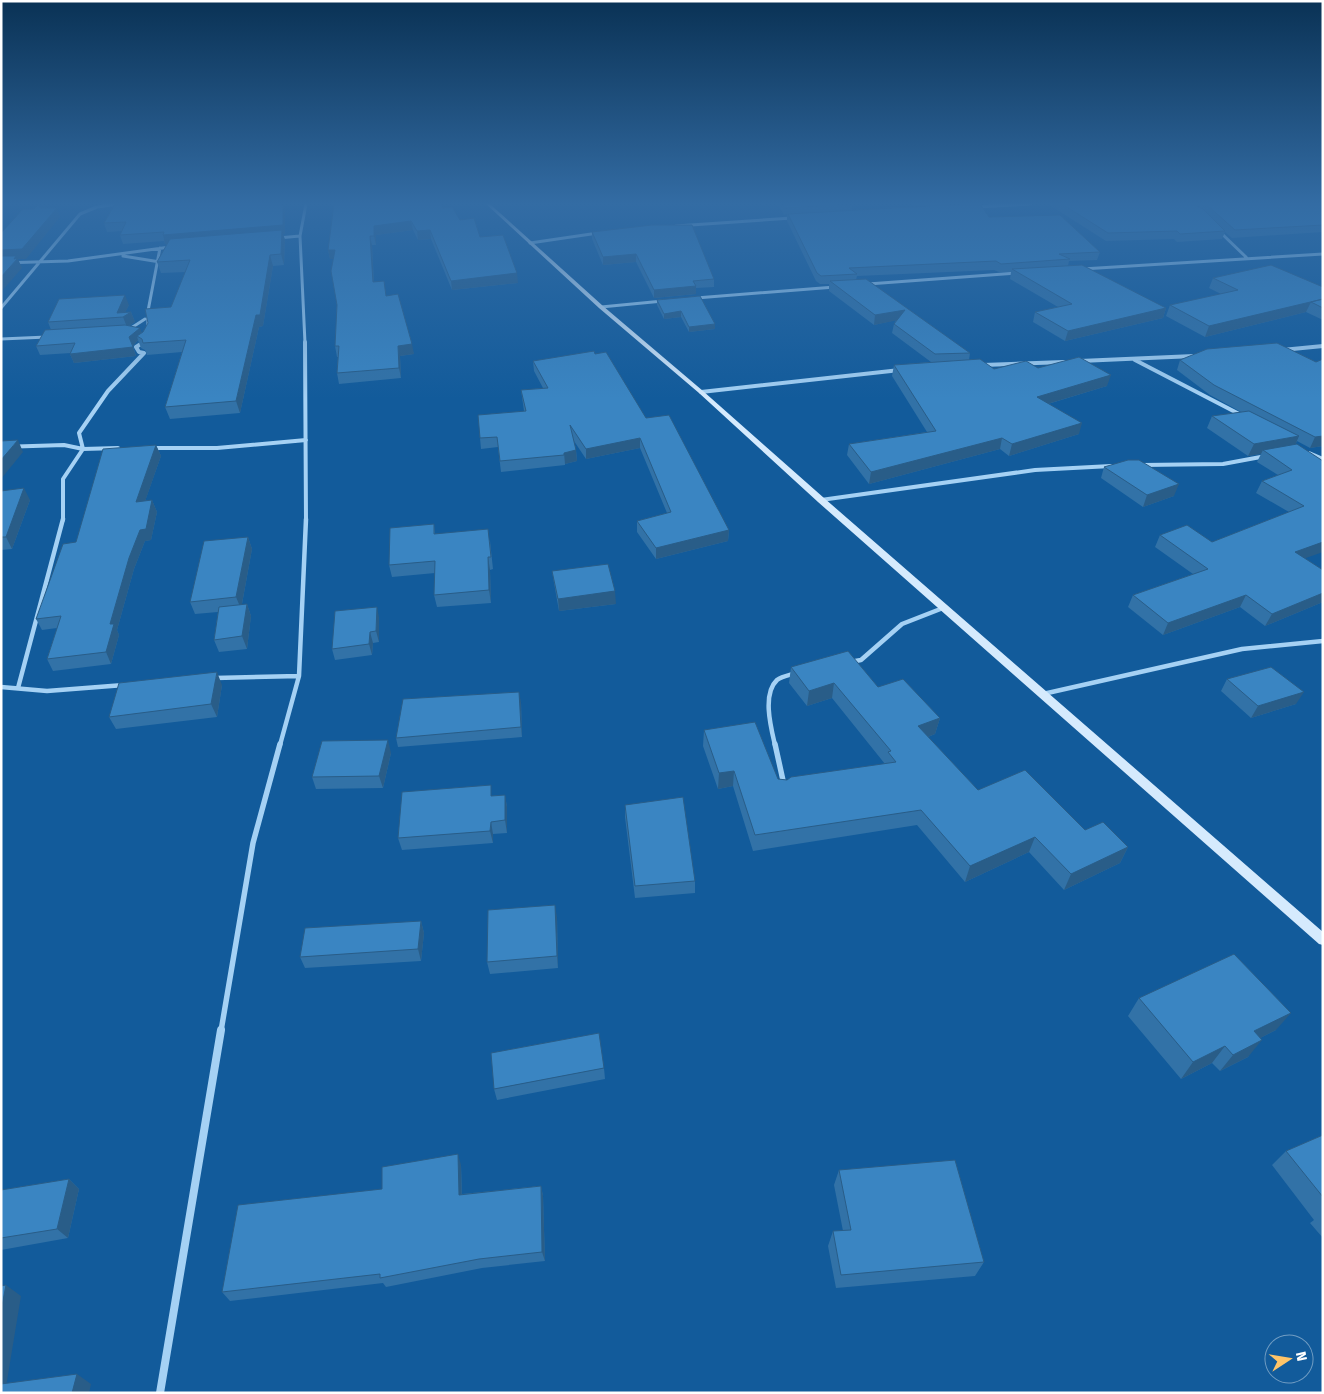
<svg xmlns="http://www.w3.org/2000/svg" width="1324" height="1394" font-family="'Fira Sans',sans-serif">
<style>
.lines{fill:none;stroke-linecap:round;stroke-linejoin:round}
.minor-far4{stroke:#a5d1f4;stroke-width:3}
.minor-far3{stroke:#a5d1f4;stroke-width:4}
.minor-far2{stroke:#a5d1f4;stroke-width:4.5}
.minor-far1{stroke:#a5d1f4;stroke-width:5.5}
.minor{stroke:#a5d1f4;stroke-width:8}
.secondary{fill:#d5eafd;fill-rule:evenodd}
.wall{fill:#3272a7}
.shaded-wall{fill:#295d88}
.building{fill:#3a85c2;stroke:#295d88}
</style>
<rect width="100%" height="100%" fill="#125b9b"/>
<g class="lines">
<path class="minor-far4" d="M975 207 1030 204
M676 226 792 218
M1220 232 1246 257
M278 238 300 236
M530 243 598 233
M123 256 160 262
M1 263 68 261 170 247
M1082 269 1323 254
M868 284 1017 273
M696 298 835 287
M601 307 663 301
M1 308 80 214 97 207 118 204
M128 330 145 319
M148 331V311L160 248
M1 339 47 337
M142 343 144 342
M305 343 300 236 306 204"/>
<path class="minor-far3" d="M305 342 306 520
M1282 350 1323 346
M1135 360 1243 416
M1080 361 1194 356
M983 365 1064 362
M701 392 900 370
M1 447 64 445 83 449 118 448
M151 448H217L306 440
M1309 453 1323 459
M1142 465 1223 464 1266 456
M821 500 1035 470 1111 466
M63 520V479L83 449 79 433 108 391 144 353 139 352 136 347 144 342"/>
<path class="minor-far2" d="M850 662 861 660 902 624 943 608
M215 678 299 676
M1 687 47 691 124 685
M18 688 63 519
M1043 694 1242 649 1323 641
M280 745 299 676 306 519
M775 745C771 728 762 694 777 680 782 676 790 675 796 673"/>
<path class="minor-far1" d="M775 744 784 785
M221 1031 253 843 280 744"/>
<path class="minor" d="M160 1393 221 1030"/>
<path class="secondary" d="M486 204H490L603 306 703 391 824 498 1323 932V945L1319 944 818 502 699 393 599 308Z"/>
</g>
<path class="wall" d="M115 204H291L285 205V234H283L285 240 284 265 273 266 263 326 259 327 240 413 170 419 165 407 182 352 147 355 145 350 141 348 138 340 133 346 136 356 74 363 70 354 71 353 40 355 36 346 51 330 48 322 129 305 125 312H131L135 322 129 326 142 333 171 307 186 272 161 273 157 262 167 244H165L164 241 123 244 120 235 122 231 107 232 104 223Z
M778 204H852V210L914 206 912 204H955L989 217 1100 252 1097 260 1069 261 1068 266 1166 308 1163 318 1065 341 1033 322 1035 312 1058 307 1010 279 1011 272H999L994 270 857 276 856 280 970 353 969 360 994 369 1038 368 1107 386 1048 404 1079 434 1009 456 1000 449 869 484 847 455 849 444 927 432 892 376 894 365 931 362 892 333 894 324 896 320 874 325 829 291V284H820L816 281 787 221V214L784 215Z
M1048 204H1323V232L1232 238 1225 232 1222 239 1177 242 1174 239 1106 241Z
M443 208 460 220 480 237 518 283 452 290 431 239 418 240 413 230 376 235V245H372L374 282 386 296 414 354 400 356 401 378 339 384 337 373 338 357H337L335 346 337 305 333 259H330L328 250Z
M592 232 714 279V287L696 288V294L654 298 636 262 603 265 592 239Z
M1213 278 1323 287V320L1306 312 1205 337 1166 316 1170 305 1221 294 1209 288Z
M657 300 715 324V329L689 332 681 317 664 319 657 305Z
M595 354 646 418 729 530 728 541 656 559 637 532V521L667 513 640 448 586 459 574 441 576 450 577 461 565 464V465L501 472 498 447 481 449 480 438 524 411 521 390 543 388 534 371 533 361Z
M1180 360 1316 362 1323 446 1310 448 1297 441 1295 445 1323 461 1305 559 1323 570V602L1265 626 1240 607 1163 635 1128 607 1133 595 1193 574 1155 547 1160 535 1212 542 1289 512 1256 493 1262 481 1278 475 1257 462 1261 454 1248 456 1207 428 1212 416 1241 412 1210 395 1177 370Z
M156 445 161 456 145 501 152 500 157 512 151 540 145 541 134 569 117 630 119 635 111 664 53 671 47 659 57 628 42 630 36 619 76 542Z
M1104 467 1174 496 1143 507 1101 478Z
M1 491 30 500 12 549 1 550Z
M434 524 435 534 490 541 493 569 490 570 491 603 437 607 434 595 435 573 392 577 389 565Z
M248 537 252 549 242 604H247L251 616 247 649 219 652 214 640 218 612 195 614 190 602Z
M552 571 616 604 559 611 554 583Z
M379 617V642L373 643 372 655 335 660 332 649Z
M791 667 878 687 940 718 935 734 928 737 978 790 1085 830 1128 847 1120 863 1064 890 1029 852 965 882 917 825 753 851 733 786 718 789 703 746 704 730 778 779 787 780 885 764 832 698 807 706 789 683Z
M1227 679 1296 704 1251 718 1221 691Z
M222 685 217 717 116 729 109 717Z
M521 702 522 737 398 747 396 738Z
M391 753 383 788 316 789 312 777Z
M505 795 507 807V833L493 834V843L402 850 398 838 493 796Z
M625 805 695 881V893L635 898 625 817Z
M557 917 558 968 490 974 487 962Z
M421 921 424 933 421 961 305 968 300 957Z
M1139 998 1276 1030 1260 1038 1248 1057 1220 1071 1212 1063 1181 1079 1128 1016Z
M604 1068 605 1079 497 1100 494 1089Z
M1323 1135V1238L1310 1223 1314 1220 1272 1165 1286 1151Z
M461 1165 462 1194 541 1186 543 1196 545 1261 482 1268 386 1287 383 1283 230 1301 222 1292 382 1189Z
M839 1170 984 1262 975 1276 836 1288 828 1246 833 1231H843L834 1185Z
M69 1179 79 1189 68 1238 1 1250V1190Z"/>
<path class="shaded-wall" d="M283 204H291L285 205V234H283L285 240 284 265 281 254 282 234 165 244 163 235Z
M57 208 60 217 26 259H18L22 268 1 292V250Z
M411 221 413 230 376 235V245L374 236V226Z
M430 230 431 239 418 240 417 231Z
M370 236 372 245 374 292 373 282Z
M328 250H335L337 259H330Z
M636 254V262L603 265V257Z
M270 255 273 266 263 326 259 327 240 413 236 401Z
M517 273 518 283 452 290 451 281Z
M696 286V294L654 298V290Z
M125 295 129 305 123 317 131 312 135 322 127 327 123 317 117 313Z
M1323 299V308L1311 302 1306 312 1205 337 1209 326Z
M1166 308 1163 318 1065 341 1068 331Z
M905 310 903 319 874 325 875 315Z
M681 311V317L664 319V314Z
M715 324V329L689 332V327Z
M140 328 143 336H137L138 340 133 346 129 337Z
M412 344 414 354 400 356 401 378 399 368 398 346Z
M133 347 136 356 74 363 70 354Z
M1111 375 1107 386 1034 408 1037 397Z
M1082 423 1079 434 1009 456 1012 444Z
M1299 436 1294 448 1263 450 1261 454 1248 456 1254 444Z
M1323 436V446L1310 448 1315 437Z
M640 438V448L586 459V449Z
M1002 438 1000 449 869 484 871 472Z
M18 440 23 452 1 479V460Z
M156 445 161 456 141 513 136 502Z
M576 450 577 461 565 464 564 453Z
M1179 484 1174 496 1143 507 1147 495Z
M24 488 30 500 12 549 6 537Z
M152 500 157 512 151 540 145 541 134 569 117 630 119 635 111 664 106 652 110 624 129 558Z
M729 530 728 541 656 559V548Z
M248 537 252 549 241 609 236 597Z
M1323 542V552L1289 564 1295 552Z
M488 557 490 570 491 603 489 590Z
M615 591 616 604 559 611 558 599Z
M1323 593V602L1265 626 1272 614Z
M1246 595 1240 607 1163 635 1168 623Z
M247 604 251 616 247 649 242 636Z
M377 607 379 617V642L376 631Z
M370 632 373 643 372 655 369 644Z
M217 672 222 685 217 717 211 704Z
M834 683 832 698 807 706 809 691Z
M519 692 521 702 522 737 521 727Z
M1304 692 1296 704 1251 718 1258 706Z
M940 718 935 734 915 742 918 726Z
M388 740 391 753 383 788 379 776Z
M734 771 733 786 718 789 719 773Z
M505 795 507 807V833L505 820Z
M491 822 493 834V843L490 831Z
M1035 837 1029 852 965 882 970 866Z
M1128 847 1120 863 1064 890 1071 874Z
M555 905 557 917 558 968 557 956Z
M421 921 424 933 421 961 418 949Z
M1291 1013 1276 1030 1241 1048 1254 1031Z
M1262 1040 1248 1057 1220 1071 1233 1055Z
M1225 1046 1212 1063 1181 1079 1193 1062Z
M458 1154 461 1165 462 1205 459 1195Z
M69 1179 79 1189 68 1238 57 1229Z
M541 1186 543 1196 545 1261 542 1252Z
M6 1285 21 1296 5 1393H1V1311Z
M77 1374 91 1384 89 1393H72Z"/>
<path class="building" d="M115 204H283V225L163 235 164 232 120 235 126 222 104 223Z
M334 204H441L443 208 452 207 460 220 474 218 480 237 503 235 517 273 451 281 430 230 417 231 411 221 374 226V236H370L373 282 384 281 386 296 398 294 412 344 398 346 399 368 337 373 339 346H335L337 305 331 271 335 250H328Z
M782 204H853L784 208Z
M964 204H980L989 217 1060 215 1100 252 1059 254 1070 259 1001 264 996 261 849 268 857 274 821 276 817 273 788 214Z
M1062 204H1193L1203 209 1225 231 1180 234 1177 231 1108 233Z
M1206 204H1323V225L1235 230Z
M38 205 41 208H57L22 249 1 250V233L23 209H34Z
M652 225H692L714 279 693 281 696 286 654 290 636 254 603 257 592 232Z
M282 230 281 254 270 255 260 315H256L236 401 165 407 186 340 143 343 142 339 137 336 143 332 148 323 145 309 171 307 190 260 157 262 170 239Z
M1 256H16L14 259 18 258 1 277Z
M1082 265 1166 308 1068 331 1035 312 1072 304 1012 269Z
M1271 265 1323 287V299L1209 326 1170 305 1238 290 1213 278Z
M866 279 970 353 935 354 894 324 905 310 875 315 830 281Z
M125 295 117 313 131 312 123 317 48 322 59 299Z
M700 296 715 324 689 327 681 311 664 314 657 300Z
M1323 299V308L1311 302Z
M125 325 140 328 129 337 133 347 70 354 75 343 36 346 45 330Z
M1277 343 1316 362 1323 359V436L1315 437 1214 385 1180 360 1207 349Z
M594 351 595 354 606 352 646 418 669 415 729 530 656 548 637 521 671 512 640 438 586 449 570 425 576 450 564 453V455L500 461 497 437 480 438 478 415 526 411 521 390 548 388 533 361Z
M1079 357 1111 375 1037 397 1082 423 1012 444 1002 438 871 472 849 444 936 431 894 365 980 359 994 369 1026 361 1038 368Z
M1249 411 1299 436 1254 444 1212 416Z
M18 440 1 460V441Z
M1297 444 1323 461V542L1295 552 1323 570V593L1272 614 1246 595 1168 623 1133 595 1208 569 1160 535 1187 525 1212 542 1304 506 1262 481 1292 470 1263 450Z
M156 445 136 502 152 500 146 529 140 530 129 558 110 624H114L106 652 47 659 61 616 36 619 63 544 76 542 103 449Z
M1128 460H1139L1179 484 1147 495 1104 467Z
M24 488 6 537H1V491Z
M434 524V534L488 529 491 557H488L489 590 434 595 435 561 389 565 390 528Z
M248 537 236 597 190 602 204 541Z
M608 564 615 591 558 599 552 571Z
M247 604 242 636 214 640 219 607Z
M377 607 376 631 370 632 369 644 332 649 335 611Z
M848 651 878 687 903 679 940 718 918 726 978 790 1025 770 1085 830 1103 822 1128 847 1071 874 1035 837 970 866 921 810 755 835 734 771 719 773 704 730 755 722 778 779 787 780 791 777 896 762 888 752 891 751 834 683 809 691 791 667Z
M1271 667 1304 692 1258 706 1227 679Z
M217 672 211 704 109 717 119 683Z
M519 692 521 727 396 738 403 699Z
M388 740 379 776 312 777 322 741Z
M491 785V796L505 795V820L491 822 490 831 398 838 402 792Z
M683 797 695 881 635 886 625 805Z
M555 905 557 956 487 962 488 910Z
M421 921 418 949 300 957 305 928Z
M1234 954 1291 1013 1254 1031 1262 1040 1233 1055 1225 1046 1193 1062 1139 998Z
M599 1033 604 1068 494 1089 491 1053Z
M1323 1135V1197L1286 1151Z
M458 1154 459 1195 541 1186 542 1252 479 1259 380 1278V1274L222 1292 238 1205 382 1189V1167Z
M955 1160 984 1262 841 1275 833 1231 851 1230 839 1170Z
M69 1179 57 1229 1 1238V1190Z
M6 1285 1 1311V1286Z
M77 1374 72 1393H1V1384Z"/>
<linearGradient id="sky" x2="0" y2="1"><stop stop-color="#0a3255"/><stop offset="0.51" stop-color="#336ca4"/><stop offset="1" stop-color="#336ca4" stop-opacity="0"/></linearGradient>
<rect width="1324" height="399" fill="url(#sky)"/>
<rect width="1324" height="1394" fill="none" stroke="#ffffff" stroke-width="5"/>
<g transform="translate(1289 1359) rotate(78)"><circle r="24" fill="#125b9b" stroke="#719dc3"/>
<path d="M0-4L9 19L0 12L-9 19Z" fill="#ffc468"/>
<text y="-8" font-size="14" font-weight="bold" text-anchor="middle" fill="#ffffff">N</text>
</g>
</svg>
